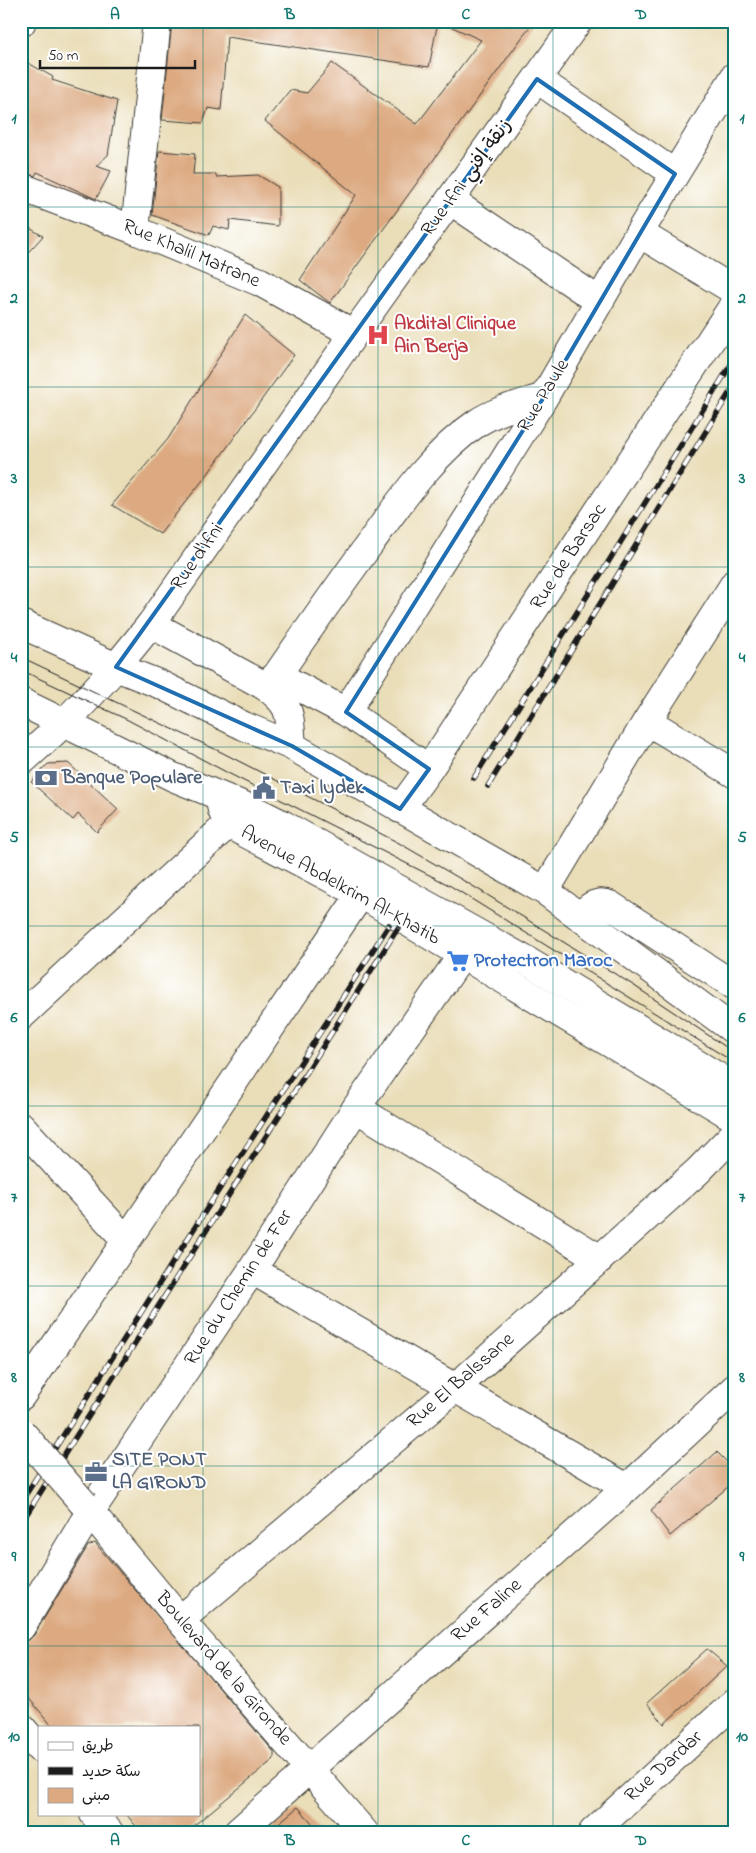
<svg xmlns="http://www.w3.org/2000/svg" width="756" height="1853" font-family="'Indie Flower','Playpen Sans Arabic',sans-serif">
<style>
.building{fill:#dca980}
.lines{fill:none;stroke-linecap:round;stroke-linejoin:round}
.minor-casing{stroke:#3b3934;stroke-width:30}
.major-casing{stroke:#3b3934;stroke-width:30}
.highway-casing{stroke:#3b3934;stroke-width:30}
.minor{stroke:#fff;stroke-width:28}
.major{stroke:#fff;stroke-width:28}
.highway{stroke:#fff;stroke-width:28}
.tram{stroke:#1c1c1c;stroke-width:1}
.rail-casing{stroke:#1c1c1c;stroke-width:5.5}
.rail{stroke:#fff;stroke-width:4;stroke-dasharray:11;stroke-linecap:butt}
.minor-bridge-casing{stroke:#3b3934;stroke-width:30;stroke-linecap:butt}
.minor-bridge{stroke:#fff;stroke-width:28}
.marked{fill:none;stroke:#1f6fb2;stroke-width:4;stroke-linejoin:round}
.grid{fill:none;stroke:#0f766e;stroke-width:1;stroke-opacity:0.55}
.labels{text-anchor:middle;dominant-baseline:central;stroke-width:4;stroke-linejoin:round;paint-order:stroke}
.street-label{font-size:20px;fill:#1c1c1c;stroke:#fff}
.health-label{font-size:20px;font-weight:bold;fill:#be3a42;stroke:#fff;text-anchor:start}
.service-label{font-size:20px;font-weight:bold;fill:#4e5e75;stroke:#fff;text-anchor:start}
.shop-label{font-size:20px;font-weight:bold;fill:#366cbe;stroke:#fff;text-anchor:start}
.neatline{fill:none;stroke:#0f766e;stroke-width:2}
.grid-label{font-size:16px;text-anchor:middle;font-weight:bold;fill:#0f766e}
</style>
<rect width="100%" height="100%" fill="#fff"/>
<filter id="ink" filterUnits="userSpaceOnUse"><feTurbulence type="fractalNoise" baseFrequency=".02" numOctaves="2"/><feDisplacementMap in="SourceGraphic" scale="10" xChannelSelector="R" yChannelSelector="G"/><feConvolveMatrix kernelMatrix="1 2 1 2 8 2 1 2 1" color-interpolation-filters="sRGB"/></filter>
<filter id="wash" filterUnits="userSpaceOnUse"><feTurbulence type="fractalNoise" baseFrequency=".0096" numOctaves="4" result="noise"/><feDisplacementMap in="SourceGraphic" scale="20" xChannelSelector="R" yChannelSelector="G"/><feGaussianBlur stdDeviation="1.12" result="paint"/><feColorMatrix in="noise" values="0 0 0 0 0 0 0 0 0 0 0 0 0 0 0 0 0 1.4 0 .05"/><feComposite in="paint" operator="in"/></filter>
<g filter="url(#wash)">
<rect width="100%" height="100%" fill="#eadeb9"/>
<g id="blocks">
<path class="building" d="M172 21H438L429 67 227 37 221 110 208 108 203 123 162 120Z
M439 21H534L330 303 300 280 356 195 265 121 290 90 307 93 332 63 417 124 481 40Z
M21 59 53 77 52 80 117 101 108 155 96 166 111 171 96 199 37 172 35 176 21 172Z
M159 151 195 154 193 174H216V177L258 175 278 187V226L230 220 229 230 213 226 209 235 152 215Z
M21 223 43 236 21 260Z
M245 315 294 355 207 475 160 534 112 505 168 439Z
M68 763 118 809 97 832 78 814 73 820 31 782 48 764Z
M717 1452 727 1462 735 1456V1481L670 1536 651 1510Z
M95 1543 274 1752V1759L186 1832H141L126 1814H199V1727H53L21 1689V1643L29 1640 34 1635 88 1546Z
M707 1649 727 1666 664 1724 647 1703Z
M298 1807 320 1832H268Z"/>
</g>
</g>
<g filter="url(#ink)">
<use href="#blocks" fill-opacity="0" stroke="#3b3934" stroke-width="1"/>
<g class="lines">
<defs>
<path id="minor" d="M21 23 22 21
M537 79 675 174
M21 187 135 230 260 282 354 334
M451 201 599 301
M135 230 157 21
M639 233 735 291
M277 675 346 712 429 769
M265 686 277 675C308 630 339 586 371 542 401 500 434 452 477 423 496 410 523 404 544 397
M346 712 544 397 639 233 735 76
M647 721 735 774
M21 762 64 723 85 701 116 667 151 624 354 334 578 21
M219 796 222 810 228 824 361 894 735 1118
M400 809 429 769 735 303
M545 891 647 721 735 583
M581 916C589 906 597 900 610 905L735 986
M21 1016 228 824
M356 1108 600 1259
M21 1126 126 1240
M252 1270 627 1488
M21 1396 361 894
M84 1504 180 1620 364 1832
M180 1620 455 1388 698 1171 735 1133
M21 1627 90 1512 252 1270 356 1108 463 954
M21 1727 39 1748
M94 1814 109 1832
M238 1832 627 1488 735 1388
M593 1832 735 1702"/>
<path id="major" d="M21 624 116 667
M21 702 64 723"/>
<path id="highway" d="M151 624 265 686C293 706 289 715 292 746
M116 667 159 684 244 726 292 746 545 891 735 1031
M64 723 173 777 254 810 282 824 527 961 735 1087
M463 954 516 960"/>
</defs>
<use href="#minor" class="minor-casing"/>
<use href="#major" class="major-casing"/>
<use href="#highway" class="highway-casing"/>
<use href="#minor" class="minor"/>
<use href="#major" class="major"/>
<use href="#highway" class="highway"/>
<path class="tram" d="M21 657 221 752 399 843 476 888 633 985 735 1053
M21 670 128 720 228 773 449 885 735 1063"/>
<defs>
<path id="rail" d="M474 778 735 358
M488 786 735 384
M21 1502 197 1224 389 925
M21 1523 398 928"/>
</defs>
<use href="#rail" class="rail-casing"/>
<use href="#rail" class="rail"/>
<defs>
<path id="minor-bridge" d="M21 1432 84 1504"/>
</defs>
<use href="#minor-bridge" class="minor-bridge-casing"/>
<use href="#minor-bridge" class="minor-bridge"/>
</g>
</g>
<path class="marked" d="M537 79 675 174 544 397 346 712 429 769 400 809 292 746 116 667Z"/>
<path class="grid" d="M203 21V1832M378 21V1832M553 21V1832M21 207H735M21 387H735M21 567H735M21 747H735M21 926H735M21 1106H735M21 1286H735M21 1466H735M21 1646H735"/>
<defs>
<symbol id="hospital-bare" viewBox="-9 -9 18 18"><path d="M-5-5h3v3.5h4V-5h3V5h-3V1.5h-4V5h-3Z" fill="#e0444e" stroke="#fff" stroke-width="2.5" paint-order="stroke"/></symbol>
<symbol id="bank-bare" viewBox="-9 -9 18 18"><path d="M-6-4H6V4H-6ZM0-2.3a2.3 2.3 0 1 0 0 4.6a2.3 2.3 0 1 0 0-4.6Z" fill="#5c6f8a" stroke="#fff" stroke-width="2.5" paint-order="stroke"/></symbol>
<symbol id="civic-bare" viewBox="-9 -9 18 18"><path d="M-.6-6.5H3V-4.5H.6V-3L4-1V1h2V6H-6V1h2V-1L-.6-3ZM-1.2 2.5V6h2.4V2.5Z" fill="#5c6f8a" stroke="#fff" stroke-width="2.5" paint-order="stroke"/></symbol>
<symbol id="supermarket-bare" viewBox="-9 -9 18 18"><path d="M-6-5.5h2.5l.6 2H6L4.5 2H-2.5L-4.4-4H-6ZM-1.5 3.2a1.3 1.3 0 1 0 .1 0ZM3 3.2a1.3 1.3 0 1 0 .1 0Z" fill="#3f7fe0" stroke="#fff" stroke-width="2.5" paint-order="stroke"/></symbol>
<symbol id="office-bare" viewBox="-9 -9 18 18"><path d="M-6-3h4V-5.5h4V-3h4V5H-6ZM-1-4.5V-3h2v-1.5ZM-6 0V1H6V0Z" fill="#5c6f8a" stroke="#fff" stroke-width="2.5" paint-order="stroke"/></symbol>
</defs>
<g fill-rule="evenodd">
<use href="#hospital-bare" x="362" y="319" width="32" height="32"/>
<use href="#bank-bare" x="30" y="762" width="32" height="32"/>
<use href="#civic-bare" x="248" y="772" width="32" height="32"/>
<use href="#supermarket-bare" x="442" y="945" width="32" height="32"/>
<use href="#office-bare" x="80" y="1456" width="32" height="32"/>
</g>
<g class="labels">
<g class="street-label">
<text transform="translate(467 178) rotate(-54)">Rue Ifni زنقة إفني</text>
<text transform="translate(191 254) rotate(23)">Rue Khalil Matrane</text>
<text transform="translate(544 396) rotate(-59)">Rue Paule</text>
<text transform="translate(198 557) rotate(-55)">Rue d'Ifni</text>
<text transform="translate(569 557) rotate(-57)">Rue de Barsac</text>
<text transform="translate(340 886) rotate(29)">Avenue Abdelkrim Al-Khatib</text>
<text transform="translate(239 1288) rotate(-57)">Rue du Chemin de Fer</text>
<text transform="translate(461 1381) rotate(-41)">Rue El Balssane</text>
<text transform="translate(487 1611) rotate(-41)">Rue Faline</text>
<text transform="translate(223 1669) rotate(49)">Boulevard de la Gironde</text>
<text transform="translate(664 1767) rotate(-42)">Rue Dardar</text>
</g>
<g class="health-label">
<text x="394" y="324">Akdital Clinique<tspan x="394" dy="23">Ain Berja</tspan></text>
</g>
<g class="service-label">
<text x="62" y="778">Banque Populare</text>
<text x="280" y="788">Taxi lydek</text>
<text x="112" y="1460">SITE PONT<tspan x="112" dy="23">LA GIROND</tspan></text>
</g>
<g class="shop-label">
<text x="474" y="961">Protectron Maroc</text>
</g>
</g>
<rect width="756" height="1853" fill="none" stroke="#fff" stroke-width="55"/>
<rect x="38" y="1726" width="162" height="90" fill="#ffffff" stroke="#a4a4a4"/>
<rect x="48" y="1742" width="25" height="8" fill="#ffffff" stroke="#a4a4a4"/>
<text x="82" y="1750" font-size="15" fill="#1c1c1c">طريق</text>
<rect x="48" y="1767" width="25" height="8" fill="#1c1c1c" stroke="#a4a4a4"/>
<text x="82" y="1776" font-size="15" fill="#1c1c1c">سكة حديد</text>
<rect x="48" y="1788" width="25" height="15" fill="#dca980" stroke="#a4a4a4"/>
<text x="82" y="1800" font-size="15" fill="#1c1c1c">مبنى</text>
<path d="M40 60v8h155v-8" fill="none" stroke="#1c1c1c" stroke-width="2.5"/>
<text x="48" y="60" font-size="15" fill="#1c1c1c" stroke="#ffffff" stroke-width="4" paint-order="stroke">50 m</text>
<rect x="28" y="28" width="700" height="1798" class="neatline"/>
<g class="grid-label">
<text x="115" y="19">A</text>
<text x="290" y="19">B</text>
<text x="466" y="19">C</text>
<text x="641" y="19">D</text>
<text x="14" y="123">1</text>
<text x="742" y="123">1</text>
<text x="14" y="303">2</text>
<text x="742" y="303">2</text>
<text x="14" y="483">3</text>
<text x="742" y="483">3</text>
<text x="14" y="662">4</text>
<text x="742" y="662">4</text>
<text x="14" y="842">5</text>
<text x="742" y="842">5</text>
<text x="14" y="1022">6</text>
<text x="742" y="1022">6</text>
<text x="14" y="1202">7</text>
<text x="742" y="1202">7</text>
<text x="14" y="1382">8</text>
<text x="742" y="1382">8</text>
<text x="14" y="1561">9</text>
<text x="742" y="1561">9</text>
<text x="14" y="1741">10</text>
<text x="742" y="1741">10</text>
<text x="115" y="1845">A</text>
<text x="290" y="1845">B</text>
<text x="466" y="1845">C</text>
<text x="641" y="1845">D</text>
</g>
</svg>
